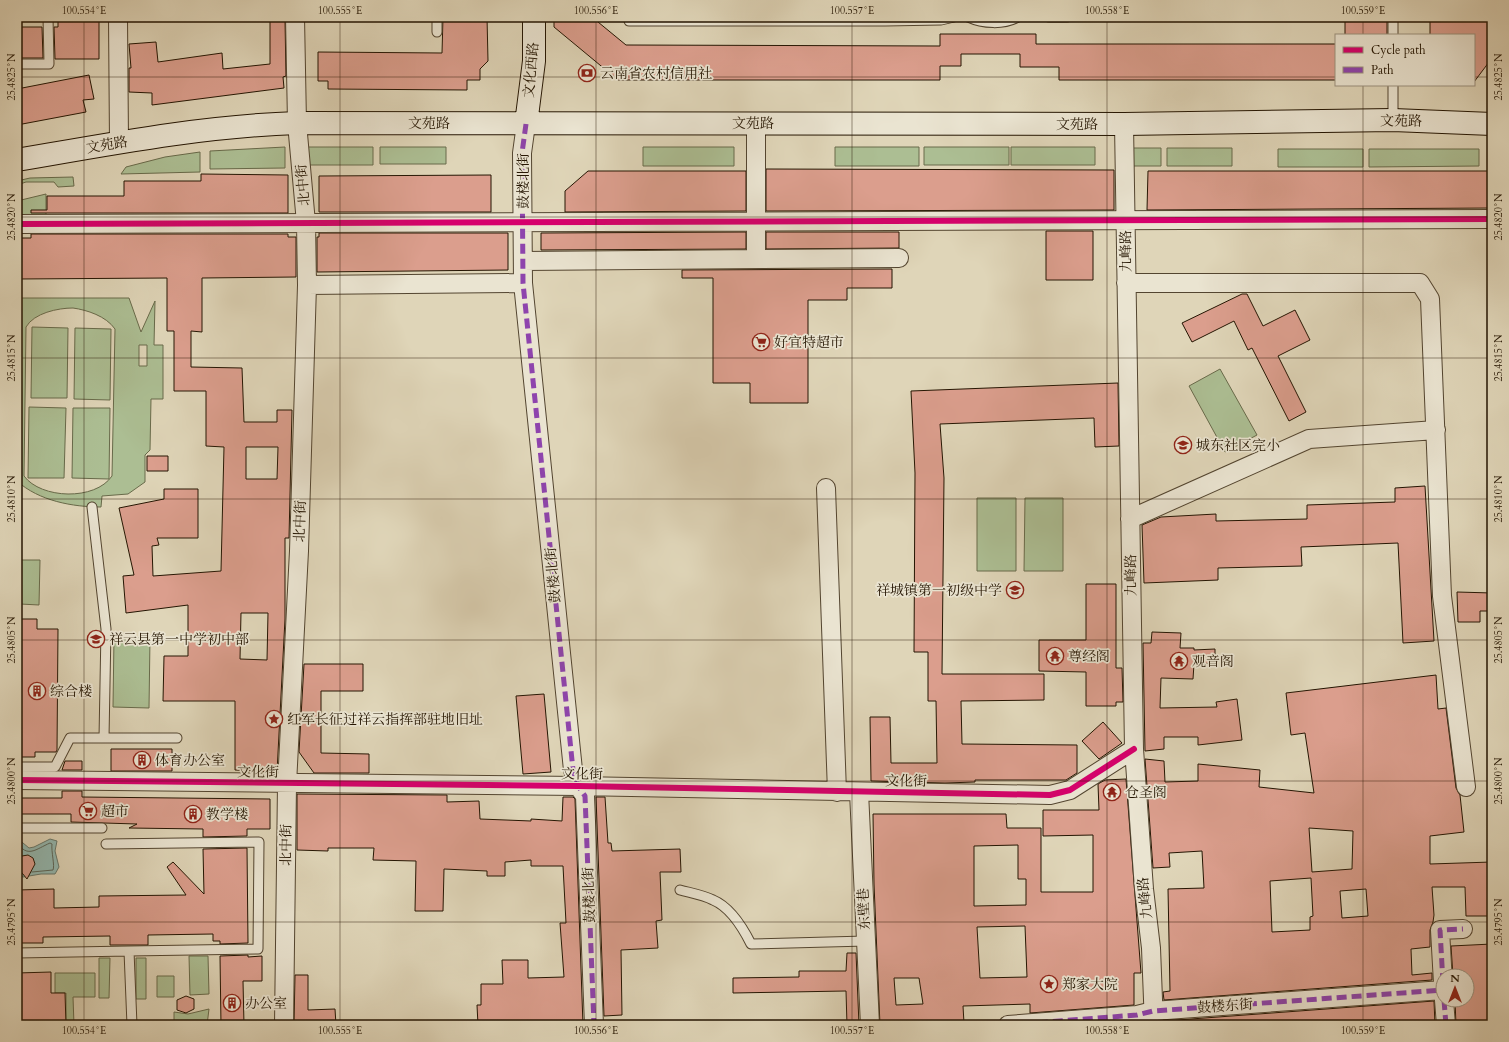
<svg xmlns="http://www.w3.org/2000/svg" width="1509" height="1042" font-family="Cardo,'Noto Serif SC',serif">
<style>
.green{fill:#acbe93;stroke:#686a4a;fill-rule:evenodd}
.water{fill:#93b8b0;stroke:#67776a}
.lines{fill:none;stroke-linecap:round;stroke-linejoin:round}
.shore{stroke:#5c6659;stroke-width:1}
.building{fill:#db9e8d;stroke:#241502;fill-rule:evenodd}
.lane-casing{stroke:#534530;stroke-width:11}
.street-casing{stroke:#534530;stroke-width:20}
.secondary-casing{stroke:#241502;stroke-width:24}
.lane{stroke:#eae4d1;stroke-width:9}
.street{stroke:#eae4d1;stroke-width:18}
.secondary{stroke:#eae4d1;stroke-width:22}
.quiet{stroke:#8e44ad;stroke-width:5;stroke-dasharray:10 5;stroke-linecap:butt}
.cycleway-casing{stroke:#eae4d1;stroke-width:8}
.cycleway{stroke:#d6006c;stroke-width:6}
.ticks{fill:none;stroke:#241502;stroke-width:1;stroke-opacity:0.45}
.labels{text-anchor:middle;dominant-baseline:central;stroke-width:3.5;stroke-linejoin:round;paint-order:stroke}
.street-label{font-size:14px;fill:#241502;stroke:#eae4d1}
.poi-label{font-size:14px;fill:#241502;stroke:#eae4d1;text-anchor:start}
.neatline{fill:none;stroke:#241502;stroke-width:1.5}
.ticks-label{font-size:10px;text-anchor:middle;fill:#241502}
</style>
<rect width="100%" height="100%" fill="#dfd5b8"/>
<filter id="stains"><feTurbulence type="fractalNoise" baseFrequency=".005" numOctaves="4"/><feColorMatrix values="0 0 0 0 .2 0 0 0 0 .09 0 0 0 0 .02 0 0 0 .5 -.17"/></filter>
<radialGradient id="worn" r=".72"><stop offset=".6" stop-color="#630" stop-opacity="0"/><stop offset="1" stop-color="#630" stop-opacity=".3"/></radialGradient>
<path class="green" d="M285 147V168L210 169V151Z
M307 147H373V165H307Z
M380 147H446V164H380Z
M643 147H734V166H643Z
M835 147H919V166H835Z
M924 147H1009V165H924Z
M1011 147H1095V165H1011Z
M1130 148H1161V166H1130Z
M1167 148H1232V166H1167Z
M1278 149H1363V167H1278Z
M1369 149H1479V166L1369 167Z
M200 152V172L121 174 126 167 165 157Z
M73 177 74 186 58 187 54 182H26L17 185V181L30 178Z
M46 194V215L17 216V201Z
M17 298H129L141 332 155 301 154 345H163V399H151L150 450 145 455V482L128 494 102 496 101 507C73 507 39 501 17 481ZM73 308C87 310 106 316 115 329L112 476C95 501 41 499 24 476L26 327C34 313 58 308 73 308ZM139 345H147V366H139Z
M32 327 68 328 67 398H31Z
M75 328 111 329 110 400 74 399Z
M1220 369 1257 435 1225 452 1189 386Z
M29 407 66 408 64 478H28Z
M73 408H110L109 479 72 478Z
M977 498H1016V571H977Z
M1025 498H1063V571H1024Z
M21 560H40L39 605 20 604Z
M114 637 150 638 149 708 113 707Z
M189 956H208L209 994 190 995Z
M99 958H110L109 998H99Z
M136 958H146V999H136Z
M55 973H95V997H73L74 1025H66V993H55Z
M157 976H174V997H157Z
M209 1009 207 1025H174V1012L188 1014Z"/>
<path class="water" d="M17 838 29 848 34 847 50 839 57 841 55 851 59 867 55 874H41L23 877 17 874Z"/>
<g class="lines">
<path class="shore" d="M17 842C27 859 36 849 50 843L52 844C51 851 55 866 53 870L32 872"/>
</g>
<path class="building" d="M58 17H99V59H55L54 27H58Z
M443 17H487L488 61 480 69V80H467V90L328 89V81H318V52L442 53Z
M554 17H598V22L626 45 940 46V34H1036V44H1336V80H1059V67H1020V54H961V66H940V80H618L554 27Z
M1345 17H1387V35H1345Z
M1430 17H1492V58L1474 82V35H1430Z
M270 20H285L286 76 283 77 284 88 152 105V93L129 92V68H131L129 44 156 42 158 62 222 53 223 69 270 64Z
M17 27H42L43 58H17Z
M89 75 94 99 83 100 86 112 17 125V89Z
M766 169 1114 170V210L766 211Z
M588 171H746V211L565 212V191Z
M1148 171H1492V208L1147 210Z
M201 174 288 175V213H31V210H47V196H124V181H201Z
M491 175V212H319V176Z
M1046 231H1093V280H1046Z
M746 232V249L541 250V233Z
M766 232H899V248L766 249Z
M319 233H508V270L317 272V237H319Z
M31 234H288V237H296V277L202 278V332L191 331V367L242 368 244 422H277V410H292L289 538H285V619L277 772 235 770V701H163L164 656H188V605L126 613 123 576 134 575 119 508 164 499V489H198V538H157L159 545 152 546 153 576 221 571 224 447 206 446V391H174V331H167V278L17 279V238H31ZM246 447H278L277 479H246ZM241 613H268L267 660 240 659Z
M892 269V288H847V300H808V403H750V383H713V278H682V270Z
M1242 294H1247L1263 326 1295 310 1310 340 1278 356 1306 412 1289 421 1252 348 1248 350 1234 321 1192 342 1182 323Z
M1118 383 1119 446 1095 447 1094 418 940 424 944 478 942 674H1044V700L961 701 962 744 1077 745V773L1066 780H975V782L945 783 871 781 870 717H890L891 763H937L936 701H928V652H914L915 473 911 391Z
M147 456H168V471H147Z
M1425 486 1434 641 1403 643 1398 543 1301 547 1302 566 1218 568V580L1144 583 1142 525 1161 517 1216 514V521L1307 519V505L1395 502V488Z
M1086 584H1116V668H1122L1123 702H1116V706H1086V672L1039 671V640H1086Z
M1457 592 1492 593V611H1480V622H1458Z
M17 619H37V629H58L57 750 56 752H35V757H17Z
M1152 632 1181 633 1180 648H1194V650L1215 649V663L1194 664 1193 679 1161 678 1160 708 1217 707 1216 702 1237 699 1242 740 1198 745V737H1164V749L1145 751 1143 643H1151Z
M304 664H363V691H321V753L369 754V773H314L299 752Z
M1436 675 1438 709 1446 708 1456 788 1460 795 1464 832 1430 836V864L1492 862V916H1466L1465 887H1432L1434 915 1433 922 1430 930V947L1411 949 1412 975 1432 973V980L1164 1000 1163 992 1170 991 1168 889 1204 888 1202 851 1169 853 1170 867 1153 868 1145 759 1164 761 1165 782 1198 781V764L1260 770 1259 787 1314 793 1305 733 1291 735 1286 693ZM1309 828 1353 831 1352 869 1312 872ZM1311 878 1313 916 1310 917V930L1272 932 1270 881ZM1366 889 1368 916 1342 918 1340 891Z
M544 694 551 772 523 774 516 696Z
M1103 722 1122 743 1099 759 1082 741Z
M111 749H172V771H111Z
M65 761H82V770H62Z
M1126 779 1141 973H1134V1005L1030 1013V1004L963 1006 964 1023 880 1025 874 884 873 814H1006L1007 828H1041V892H1093V835L1043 836V810H1099L1098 784 1105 780ZM1018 845V879H1026V905L974 906V846ZM1025 926 1027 977 980 978 977 927ZM894 978H919L923 1004 896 1005Z
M62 791H82V797L270 799V829H247V836L203 837V829L129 828 137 824 71 822V814H17V798H62Z
M297 794 447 795V802L479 801 480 819 531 821V819L562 821 563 797H573L575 799 583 1025H478L477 1005H481V984H503L502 960H528V978L564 977 560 923H566L563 866H531V860L505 862V876H487V871L444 869 443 911H415L416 861 373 860 374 848H328V851L297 850Z
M596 797H605L608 843H611L612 851 680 849 681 872H660L662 920 656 921 658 948 621 950 622 1015 604 1016Z
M247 848 248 943 220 944V941H213V934L148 935V945H110V936L43 937V943H17V890L54 889V908L99 907V896L186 895 167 867 173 862 204 894 203 849Z
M28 855 33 858 35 864 27 879 18 868 17 862 22 856Z
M1492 944V1025H1456L1455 1000H1467V976H1453L1451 946Z
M847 953H856L859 1025H847L846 991 733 993V978L799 977V971H846Z
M248 955V957L262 956V981H243L244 1025H221L220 956Z
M51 972V993H65L66 1025H17V973Z
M295 975H308V1010L335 1009 336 1025H294Z
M186 996 194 999V1009L186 1013 177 1010V1000Z
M1434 1001 1435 1025H1164V1021Z"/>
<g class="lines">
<defs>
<path id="lane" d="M437 17V32
M628 17 629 21H885V17
M968 17C983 24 1004 25 1018 17
M1049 17H1067
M885 21 941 20 954 17
M1393 35V17
M17 64H49L48 17
M1393 120V85
M92 507 106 629 104 738
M17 767H55L70 738H177
M17 828H102
M106 844 259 842 258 949 129 951 132 1025
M680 890C691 893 703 895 713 900 730 907 743 928 751 944L866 941
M17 953 129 951"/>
<path id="street" d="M118 17 119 143
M756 123V259
M526 124 522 153 523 283 573 770 578 786 585 796 594 1025
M1124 124 1134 749 1144 889 1151 948 1154 1025
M17 224 1492 219
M523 261 899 258
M1126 283H1420L1430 299 1442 596 1466 787
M307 285 523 283
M826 488 837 792
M1130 519 1309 439 1436 430
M17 780 578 786 1050 795 1070 790 1134 749
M859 792 870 1025
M1443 983 1440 930 1463 929
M1444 1000 1446 1025
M284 1025 287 784 299 551 307 285 306 223 297 123 295 17
M1008 1025 1137 1015 1153 1011 1443 990"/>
<path id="secondary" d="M526 124 534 61V17
M17 160C110 144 203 126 297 123L1124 124 1393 120 1492 124"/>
</defs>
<use href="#lane" class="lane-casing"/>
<use href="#street" class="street-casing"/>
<use href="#secondary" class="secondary-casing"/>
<use href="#lane" class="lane"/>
<use href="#street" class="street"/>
<use href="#secondary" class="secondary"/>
<path class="quiet" d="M526 124 522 153 523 283 573 770 578 786 585 796 594 1025
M1443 983 1440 930 1463 929
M1444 1000 1446 1025
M1008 1025 1137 1015 1153 1011 1443 990"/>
<defs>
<path id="cycleway" d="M17 224 1492 219
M17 780 578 786 1050 795 1070 790 1134 749"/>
</defs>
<use href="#cycleway" class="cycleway-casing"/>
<use href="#cycleway" class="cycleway"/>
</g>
<path class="ticks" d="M84 17V1025M340 17V1025M596 17V1025M852 17V1025M1107 17V1025M1363 17V35M17 77H1336M1474 77H1492M1363 85V1025M17 217H1492M17 358H1492M17 499H1492M17 640H1492M17 781H1492M17 922H1492"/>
<defs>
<symbol id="bank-ring" viewBox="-11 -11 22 22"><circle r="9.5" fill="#eae4d1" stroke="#8f2418" stroke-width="1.5"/><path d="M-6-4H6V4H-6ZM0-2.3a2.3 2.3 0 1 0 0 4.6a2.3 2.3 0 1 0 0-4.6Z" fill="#8f2418"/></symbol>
<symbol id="supermarket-ring" viewBox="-11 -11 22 22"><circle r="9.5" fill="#eae4d1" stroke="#8f2418" stroke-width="1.5"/><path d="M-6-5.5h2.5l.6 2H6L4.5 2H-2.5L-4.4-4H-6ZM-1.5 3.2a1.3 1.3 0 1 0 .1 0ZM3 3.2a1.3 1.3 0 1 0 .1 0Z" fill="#8f2418"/></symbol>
<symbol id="school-ring" viewBox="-11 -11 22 22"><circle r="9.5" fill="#eae4d1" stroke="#8f2418" stroke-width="1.5"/><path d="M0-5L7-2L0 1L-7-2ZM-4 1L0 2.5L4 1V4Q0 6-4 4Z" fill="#8f2418"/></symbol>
<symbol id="temple-ring" viewBox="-11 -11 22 22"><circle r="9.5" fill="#eae4d1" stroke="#8f2418" stroke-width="1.5"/><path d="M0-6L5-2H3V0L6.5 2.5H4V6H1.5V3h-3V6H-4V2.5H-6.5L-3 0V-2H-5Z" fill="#8f2418"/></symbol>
<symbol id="building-ring" viewBox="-11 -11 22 22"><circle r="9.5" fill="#eae4d1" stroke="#8f2418" stroke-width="1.5"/><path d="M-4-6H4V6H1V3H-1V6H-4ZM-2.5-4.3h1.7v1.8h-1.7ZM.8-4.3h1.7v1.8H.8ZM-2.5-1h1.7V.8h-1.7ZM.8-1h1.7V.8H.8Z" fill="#8f2418"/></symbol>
<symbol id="sight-ring" viewBox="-11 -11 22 22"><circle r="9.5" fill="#eae4d1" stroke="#8f2418" stroke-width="1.5"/><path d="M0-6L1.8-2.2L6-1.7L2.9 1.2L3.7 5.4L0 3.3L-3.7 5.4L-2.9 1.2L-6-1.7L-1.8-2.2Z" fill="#8f2418"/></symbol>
</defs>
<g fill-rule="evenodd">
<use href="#bank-ring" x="577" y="63" width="20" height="20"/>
<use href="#supermarket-ring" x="751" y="332" width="20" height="20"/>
<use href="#school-ring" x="1173" y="435" width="20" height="20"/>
<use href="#school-ring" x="1005" y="580" width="20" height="20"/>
<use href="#school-ring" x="86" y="629" width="20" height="20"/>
<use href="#temple-ring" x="1045" y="646" width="20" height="20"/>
<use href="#temple-ring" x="1169" y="651" width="20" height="20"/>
<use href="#building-ring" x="27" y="681" width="20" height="20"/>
<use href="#sight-ring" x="264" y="709" width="20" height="20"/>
<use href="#building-ring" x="132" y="750" width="20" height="20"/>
<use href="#temple-ring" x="1102" y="782" width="20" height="20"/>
<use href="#supermarket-ring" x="78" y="801" width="20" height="20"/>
<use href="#building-ring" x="183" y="804" width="20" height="20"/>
<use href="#sight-ring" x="1039" y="974" width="20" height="20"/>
<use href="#building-ring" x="222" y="993" width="20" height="20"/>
</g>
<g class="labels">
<g class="street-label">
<text transform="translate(531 70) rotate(-85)">文化西路</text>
<text transform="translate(1401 121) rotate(1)">文苑路</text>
<text x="429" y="123">文苑路</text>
<text x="753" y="123">文苑路</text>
<text x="1077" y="124">文苑路</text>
<text transform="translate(107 145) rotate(-9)">文苑路</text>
<text transform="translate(523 181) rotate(-90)">鼓楼北街</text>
<text transform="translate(303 185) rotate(-95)">北中街</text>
<text transform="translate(1126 251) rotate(-91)">九峰路</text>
<text transform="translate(300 521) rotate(-88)">北中街</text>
<text transform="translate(553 575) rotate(-95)">鼓楼北街</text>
<text transform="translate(1131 575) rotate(-91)">九峰路</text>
<text transform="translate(258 772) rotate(1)">文化街</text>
<text transform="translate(582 774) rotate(1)">文化街</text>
<text transform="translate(906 781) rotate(1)">文化街</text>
<text transform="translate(286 845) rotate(-89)">北中街</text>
<text transform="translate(589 895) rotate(-92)">鼓楼北街</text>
<text transform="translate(1145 898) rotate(-96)">九峰路</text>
<text transform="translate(864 909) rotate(-93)">东壁巷</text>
<text transform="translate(1225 1006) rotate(-4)">鼓楼东街</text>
</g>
<g class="poi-label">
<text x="600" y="73">云南省农村信用社</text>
<text x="774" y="342">好宜特超市</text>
<text x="1196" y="445">城东社区完小</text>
<text x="1002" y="590" text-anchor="end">祥城镇第一初级中学</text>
<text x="109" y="639">祥云县第一中学初中部</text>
<text x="1068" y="656">尊经阁</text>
<text x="1192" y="661">观音阁</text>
<text x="50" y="691">综合楼</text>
<text x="287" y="719">红军长征过祥云指挥部驻地旧址</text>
<text x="155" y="760">体育办公室</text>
<text x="1125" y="792">仓圣阁</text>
<text x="101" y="811">超市</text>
<text x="206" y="814">教学楼</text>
<text x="1062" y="984">郑家大院</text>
<text x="245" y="1003">办公室</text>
</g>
</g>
<rect width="1509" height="1042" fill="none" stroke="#dfd5b8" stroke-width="44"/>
<rect x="1335" y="34" width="140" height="52" fill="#eae4d1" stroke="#9b917e"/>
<rect x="1343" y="47" width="20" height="6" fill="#d6006c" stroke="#9b917e"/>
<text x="1371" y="54" font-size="12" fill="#241502">Cycle path</text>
<rect x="1343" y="67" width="20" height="6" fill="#8e44ad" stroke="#9b917e"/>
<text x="1371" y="74" font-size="12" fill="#241502">Path</text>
<g transform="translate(1455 988)"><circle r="19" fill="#eae4d1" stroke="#9b917e"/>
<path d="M0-3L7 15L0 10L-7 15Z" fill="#8f2418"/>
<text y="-6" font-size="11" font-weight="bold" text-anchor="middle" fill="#241502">N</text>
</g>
<rect x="22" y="22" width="1465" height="998" class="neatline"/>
<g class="ticks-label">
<text x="84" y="14">100.554°E</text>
<text x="340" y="14">100.555°E</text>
<text x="596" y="14">100.556°E</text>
<text x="852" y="14">100.557°E</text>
<text x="1107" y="14">100.558°E</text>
<text x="1363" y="14">100.559°E</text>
<text transform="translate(11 77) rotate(-90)" y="4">25.4825°N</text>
<text transform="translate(1498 77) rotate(-90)" y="4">25.4825°N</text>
<text transform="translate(11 217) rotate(-90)" y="4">25.4820°N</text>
<text transform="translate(1498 217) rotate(-90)" y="4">25.4820°N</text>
<text transform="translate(11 358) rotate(-90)" y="4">25.4815°N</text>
<text transform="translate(1498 358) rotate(-90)" y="4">25.4815°N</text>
<text transform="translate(11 499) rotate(-90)" y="4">25.4810°N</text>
<text transform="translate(1498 499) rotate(-90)" y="4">25.4810°N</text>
<text transform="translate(11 640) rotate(-90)" y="4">25.4805°N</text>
<text transform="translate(1498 640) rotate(-90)" y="4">25.4805°N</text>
<text transform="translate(11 781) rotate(-90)" y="4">25.4800°N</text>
<text transform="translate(1498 781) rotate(-90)" y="4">25.4800°N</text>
<text transform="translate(11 922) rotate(-90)" y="4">25.4795°N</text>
<text transform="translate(1498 922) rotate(-90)" y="4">25.4795°N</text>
<text x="84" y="1034">100.554°E</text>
<text x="340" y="1034">100.555°E</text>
<text x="596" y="1034">100.556°E</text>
<text x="852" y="1034">100.557°E</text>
<text x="1107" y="1034">100.558°E</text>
<text x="1363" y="1034">100.559°E</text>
</g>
<rect width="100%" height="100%" filter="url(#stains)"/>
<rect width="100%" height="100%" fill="url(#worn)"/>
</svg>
